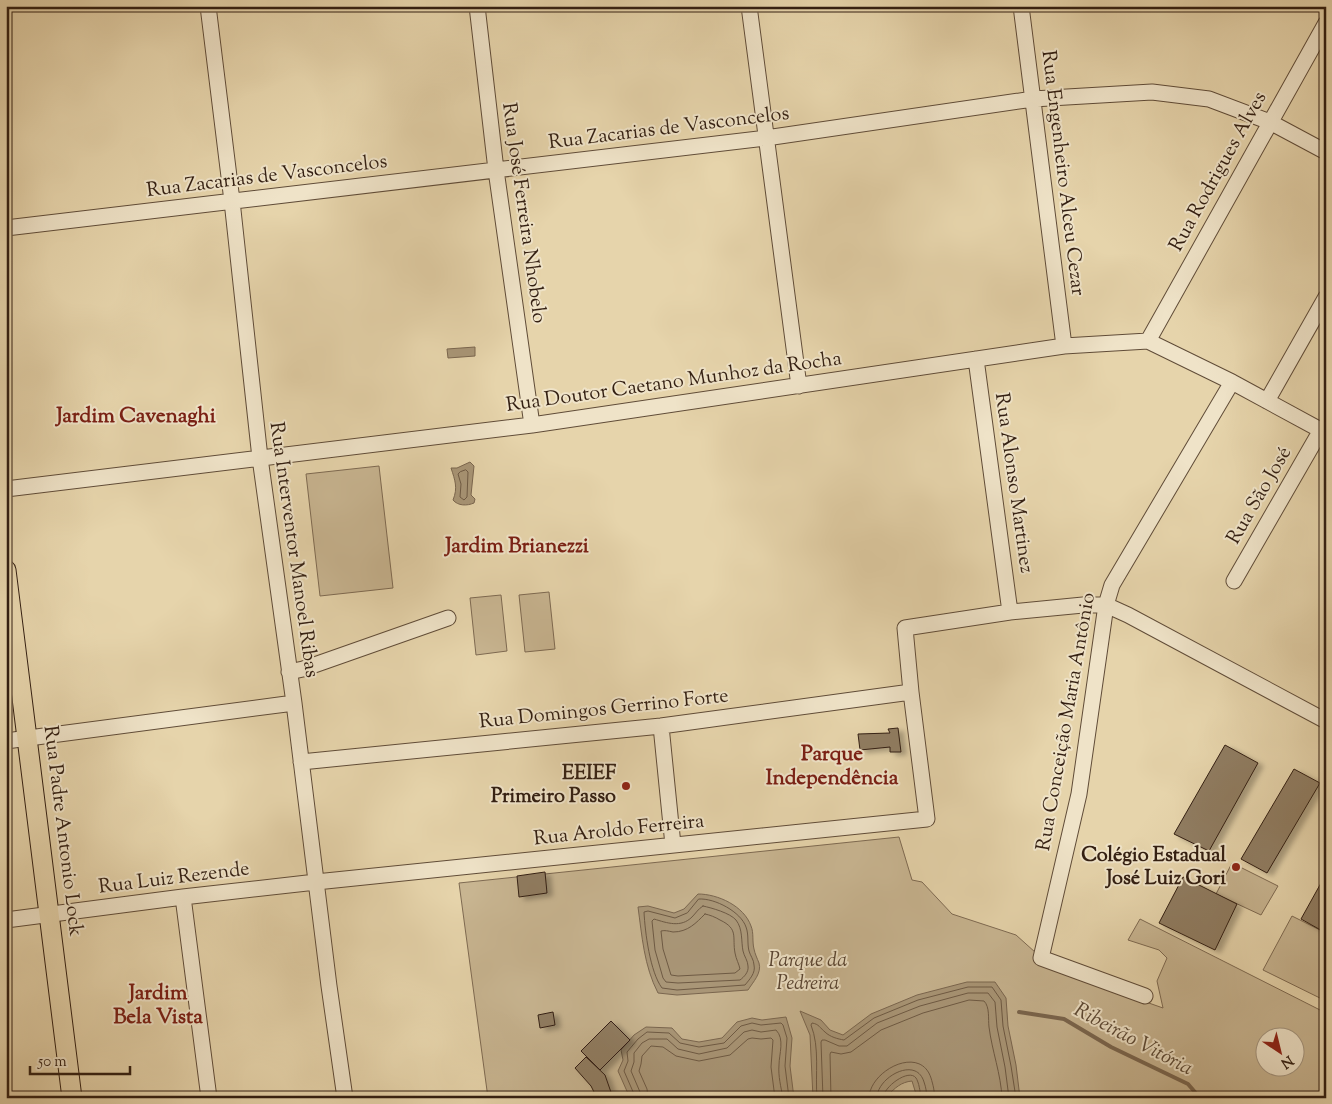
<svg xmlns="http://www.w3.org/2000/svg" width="1332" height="1104" font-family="'Sorts Mill Goudy',serif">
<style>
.green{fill:#c8b591;stroke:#7e6a52;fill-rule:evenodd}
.water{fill:#a99677;stroke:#7a664f}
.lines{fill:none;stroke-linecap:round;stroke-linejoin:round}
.shore{stroke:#6e5a44;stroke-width:1}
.stream{stroke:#7a664f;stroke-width:4}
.building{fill:#907d62;stroke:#331f12;filter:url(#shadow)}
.minor-casing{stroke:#604c38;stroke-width:17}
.major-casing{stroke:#331f12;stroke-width:21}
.minor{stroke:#efe3c8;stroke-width:15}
.major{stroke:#e6d4ab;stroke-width:19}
.poi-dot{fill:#8f2418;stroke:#efe3c8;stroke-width:2}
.labels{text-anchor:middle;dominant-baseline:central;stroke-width:4;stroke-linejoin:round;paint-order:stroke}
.street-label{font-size:20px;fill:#331f12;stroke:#efe3c8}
.poi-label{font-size:20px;font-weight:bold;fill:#331f12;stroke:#efe3c8;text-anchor:end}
.park-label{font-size:20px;font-style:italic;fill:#584432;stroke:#efe3c8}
.neighbourhood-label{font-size:21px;font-weight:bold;fill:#7a1f14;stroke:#efe3c8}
.water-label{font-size:21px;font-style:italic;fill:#5c4935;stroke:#efe3c8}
</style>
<defs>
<filter id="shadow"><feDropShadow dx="5.5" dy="3" stdDeviation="2.5" flood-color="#0004"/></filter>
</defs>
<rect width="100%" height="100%" fill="#e6d4ab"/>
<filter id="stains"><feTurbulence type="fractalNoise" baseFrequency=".004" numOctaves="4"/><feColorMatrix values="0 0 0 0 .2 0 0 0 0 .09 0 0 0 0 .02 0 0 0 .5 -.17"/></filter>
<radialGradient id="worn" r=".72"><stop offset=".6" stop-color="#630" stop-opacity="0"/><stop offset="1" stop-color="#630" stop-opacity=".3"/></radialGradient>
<path class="green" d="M379 466 393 588 320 596 306 474Z
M549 592 555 649 525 652 519 595Z
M501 595 507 651 476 655 470 598Z
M899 837 912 880 922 882 952 914 1016 935 1055 970 1163 1008 1157 981 1167 958 1159 950 1128 940 1140 919 1326 1013V1098H488L459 883ZM1264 1036H1294V1066H1264Z
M1232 863 1278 886 1261 915 1216 894Z
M1292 916 1326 933V1001L1263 970Z"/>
<path class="water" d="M475 347V356L448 358 447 349Z
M470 462 474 466 471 495 475 499 474 503C467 506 458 506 453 500 458 488 455 480 451 468H457Z
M698 894C718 894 744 906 751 926 754 933 752 941 754 949 755 954 757 958 759 963 762 973 753 982 748 990L677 995 658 993C644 966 642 936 638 907L648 906 674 913 684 909Z
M967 982H995L1006 998 1008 1026 1016 1065 1020 1098H912L916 1094 912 1081C901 1082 895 1088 887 1096L892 1098H813L810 1035 800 1011 821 1020 830 1030 843 1035 871 1014 917 995Z
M786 1017 792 1038 790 1066 794 1098H630L618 1071 623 1060 621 1050 634 1035 646 1027 672 1028 682 1039 699 1042 722 1038 737 1022 752 1018 762 1020Z"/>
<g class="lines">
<path class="shore" d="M466 470 468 472 467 497 464 500 460 497 461 484 458 474 460 472Z
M699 899C715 898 741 912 746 927 749 935 747 943 749 951 750 955 754 960 754 965 756 973 749 980 745 985L677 990 662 988C650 972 645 932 644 912L648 911 675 918 687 913Z
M703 906C712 908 730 913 736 920 743 929 741 941 743 951 744 956 748 961 748 966 749 972 744 977 740 980L678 983 666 982 663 978 655 950 652 921 654 919C667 923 681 928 692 917 696 913 698 909 703 906Z
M705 914C710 915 715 917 720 920 739 929 732 937 735 953 736 959 739 964 740 969L735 973 678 976 671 975 663 949 661 931C665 930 668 931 673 932 688 932 696 923 705 914Z
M634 1098V1094L624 1071 628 1061 627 1052 638 1039 647 1032 669 1033 680 1043 699 1047 724 1043 741 1026 752 1023 761 1025 781 1023 783 1025 787 1038 785 1066 789 1098
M641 1098 640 1092 631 1071 634 1062V1053L642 1043 649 1039H667L678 1049 699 1054 727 1048 744 1032 752 1030 761 1032 776 1030C785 1039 779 1054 779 1065 778 1076 781 1087 783 1098
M648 1098 647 1089 639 1071 641 1064 642 1056 651 1046 663 1047 676 1056 699 1061 730 1055 748 1039 752 1038 761 1039 771 1038 773 1040 771 1067 775 1098
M817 1098C815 1074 820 1048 811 1025L812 1023C819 1024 820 1028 825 1032 830 1037 838 1039 844 1040L874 1018 918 1000 968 987H992L1001 1000 1003 1026 1011 1066 1016 1098
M823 1098 821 1042 822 1040H825L839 1046H847L877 1023 920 1006 968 993H988L995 1002 997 1027 1005 1067 1009 1098
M831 1098 830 1054 831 1052 841 1054 851 1052 881 1030 923 1013 969 1000 984 1001C990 1007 988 1019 989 1027 992 1051 1001 1074 1002 1098
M869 1098C869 1071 920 1044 931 1078 933 1085 935 1091 934 1098
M877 1098C876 1078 916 1055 924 1082 926 1088 927 1092 926 1098
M883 1098C883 1087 909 1068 916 1078 917 1079 919 1085 919 1086 920 1091 921 1093 919 1098"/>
<path class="stream" d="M1019 1012 1064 1019 1111 1047 1188 1084 1200 1098"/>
</g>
<path class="building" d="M898 728 901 752H890V747L860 750 858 734 890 733 888 729Z
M1225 745 1258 763 1209 851 1174 834Z
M1294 769 1320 783 1267 873 1241 859Z
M545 872 547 893 519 897 517 876Z
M1326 874V933L1301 919Z
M1183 877 1237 904 1215 950 1159 923Z
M553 1012 555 1025 540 1028 538 1015Z
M611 1021 630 1040 600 1070 581 1051Z
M586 1057 605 1075 613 1098H597L591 1086 575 1068Z"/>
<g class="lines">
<defs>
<path id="minor" d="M208 6 232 201 260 458 294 703 329 986 345 1098
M477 6 496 170 532 425
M749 6 799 386
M1021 6 1064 346
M6 228 766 138 1033 99 1152 92 1209 99 1270 122 1326 152
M1148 341 1326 23
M976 359 1010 612
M1267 401 1326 297
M6 489 532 425 1064 346 1148 341 1232 382 1326 433
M1234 581 1321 430
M289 672 303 669 448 618
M661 726 673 845
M6 741 294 703
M301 762 661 726 911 692
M183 897 209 1098
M6 920 183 897 316 882 927 819 911 692 905 628 1010 612 1083 605H1106L1128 615 1326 721
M1145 996 1041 958 1079 794 1106 605 1112 585 1232 382"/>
<path id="major" d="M6 570 72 1098"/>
</defs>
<use href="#minor" class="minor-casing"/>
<use href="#major" class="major-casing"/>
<use href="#minor" class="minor"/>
<use href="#major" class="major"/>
</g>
<g class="poi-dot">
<circle cx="626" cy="786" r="5"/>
<circle cx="1236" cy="867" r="5"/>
</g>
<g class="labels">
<g class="street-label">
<text transform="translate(669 129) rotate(-7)">Rua Zacarias de Vasconcelos</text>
<text transform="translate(1219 172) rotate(-61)">Rua Rodrigues Alves</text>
<text transform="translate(1062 173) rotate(83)">Rua Engenheiro Alceu Cezar</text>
<text transform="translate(267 177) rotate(-7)">Rua Zacarias de Vasconcelos</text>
<text transform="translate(523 213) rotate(82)">Rua José Ferreira Nhobelo</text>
<text transform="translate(674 383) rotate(-8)">Rua Doutor Caetano Munhoz da Rocha</text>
<text transform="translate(1013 483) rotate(82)">Rua Alonso Martinez</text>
<text transform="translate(1260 496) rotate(-60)">Rua São José</text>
<text transform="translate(293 550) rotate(82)">Rua Interventor Manoel Ribas</text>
<text transform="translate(604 710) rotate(-6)">Rua Domingos Gerrino Forte</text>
<text transform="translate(1067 722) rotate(-80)">Rua Conceição Maria Antônio</text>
<text transform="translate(62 831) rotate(83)">Rua Padre Antonio Lock</text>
<text transform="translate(619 831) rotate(-6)">Rua Aroldo Ferreira</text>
<text transform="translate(174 879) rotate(-7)">Rua Luiz Rezende</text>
</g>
<g class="poi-label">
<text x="616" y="774">EEIEF<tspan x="616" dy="23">Primeiro Passo</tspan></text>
<text x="1226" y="856">Colégio Estadual<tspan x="1226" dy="23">José Luiz Gori</tspan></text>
</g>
<g class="park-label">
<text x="808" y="961">Parque da<tspan x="808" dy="23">Pedreira</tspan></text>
</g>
<g class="neighbourhood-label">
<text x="136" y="417">Jardim Cavenaghi</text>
<text x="517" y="547">Jardim Brianezzi</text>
<text x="832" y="755">Parque<tspan x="832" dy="24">Independência</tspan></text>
<text x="158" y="994">Jardim<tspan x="158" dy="24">Bela Vista</tspan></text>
</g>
<g class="water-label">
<text transform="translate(1133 1040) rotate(28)">Ribeirão Vitória</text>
</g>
</g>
<rect width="1332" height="1104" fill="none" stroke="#e6d4ab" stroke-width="25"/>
<rect x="8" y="8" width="1317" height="1089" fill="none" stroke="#331f12" stroke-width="2.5"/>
<rect x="12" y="12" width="1307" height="1079" fill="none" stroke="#331f12"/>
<g transform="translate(1280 1052) rotate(145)"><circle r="24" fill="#efe3c8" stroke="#a4957f"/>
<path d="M0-4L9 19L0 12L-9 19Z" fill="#8f2418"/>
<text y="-8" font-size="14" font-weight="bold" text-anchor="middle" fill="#331f12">N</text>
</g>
<path d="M30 1066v8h100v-8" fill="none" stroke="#331f12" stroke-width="2.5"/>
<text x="38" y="1066" font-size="15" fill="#331f12" stroke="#efe3c8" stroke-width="4" paint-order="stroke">50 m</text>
<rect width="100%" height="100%" filter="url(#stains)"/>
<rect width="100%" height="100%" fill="url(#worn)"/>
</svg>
